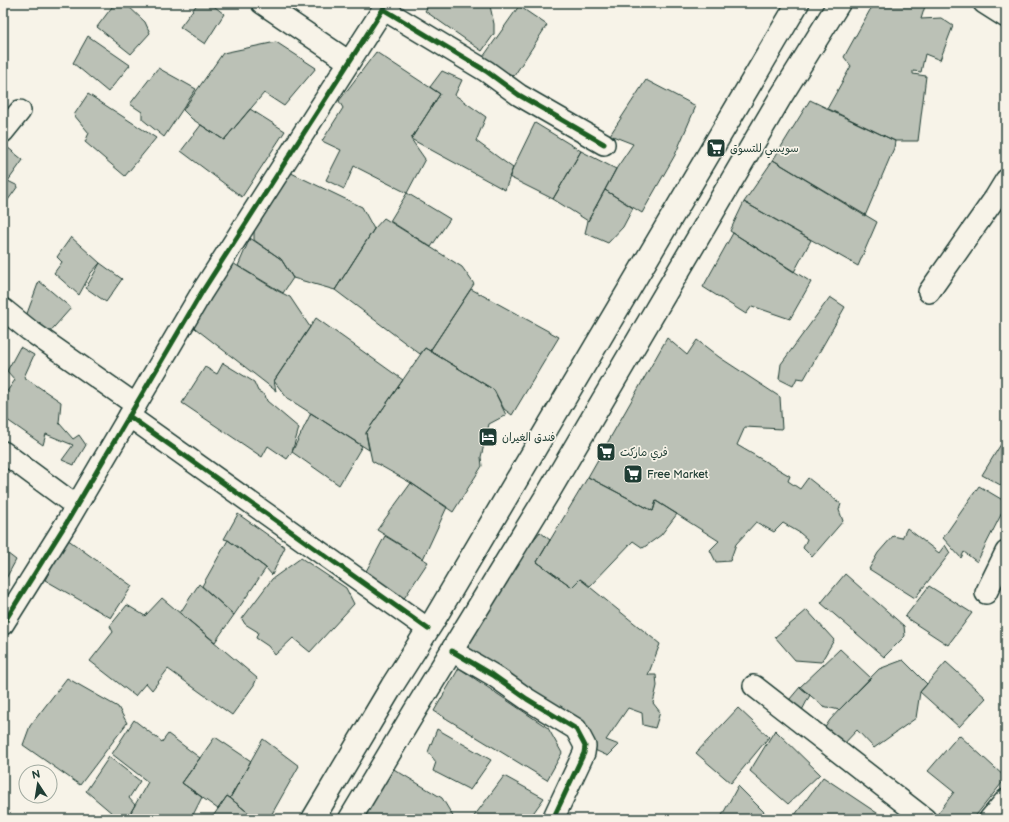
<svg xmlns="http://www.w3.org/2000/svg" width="1009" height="822" font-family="'Balsamiq Sans','Playpen Sans Arabic',sans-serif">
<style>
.building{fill:#bbc1b6;stroke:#1f3d34}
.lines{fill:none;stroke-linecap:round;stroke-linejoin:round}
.street-casing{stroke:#1f3d34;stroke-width:24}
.primary-casing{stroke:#1f3d34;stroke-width:25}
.street{stroke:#f7f3e8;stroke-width:21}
.primary{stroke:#f7f3e8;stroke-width:22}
.cycleway-casing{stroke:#f7f3e8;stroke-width:8}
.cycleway{stroke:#1b5e20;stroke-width:5}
.labels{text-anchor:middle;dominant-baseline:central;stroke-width:3.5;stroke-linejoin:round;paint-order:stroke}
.poi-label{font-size:11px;fill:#1f3d34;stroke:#f7f3e8;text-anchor:start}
</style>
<rect width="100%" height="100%" fill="#f7f3e8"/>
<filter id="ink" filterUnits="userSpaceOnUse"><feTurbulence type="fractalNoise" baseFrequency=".025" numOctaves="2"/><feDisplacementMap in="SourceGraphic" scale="8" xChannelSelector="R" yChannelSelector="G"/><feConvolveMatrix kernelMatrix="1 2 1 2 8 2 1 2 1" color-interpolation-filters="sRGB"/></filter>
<g filter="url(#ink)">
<path class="building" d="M115 3H125L145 22 150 33 131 54 97 27Z
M198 3H210L224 14 205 44 180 27Z
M430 3H485L490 6 494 24V34L482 51 425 11Z
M877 3H926L921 19 941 18 953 26 940 60 925 54 921 72 913 71V74L926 76 918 141H895L827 109 851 66 844 57 870 10Z
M519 6 547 25 514 76 481 60Z
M88 36 130 65 108 92 73 63Z
M276 42 316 68 284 106 264 93 224 140 192 119 183 110 223 53Z
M376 52 440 94 411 139 425 159 407 193 354 166 344 189 326 180 341 150 322 141 343 108 339 101Z
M158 68 196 89 164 137 142 119V112L130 104Z
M442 71 462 80 455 95 486 117 476 141 513 168 505 190 411 139 440 94 430 87Z
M646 80 696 106 675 155 642 213 605 190 616 169 633 144 610 135Z
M88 94 156 138 125 176 85 142 89 133 74 115Z
M810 100 895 141 894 148 865 216 773 160Z
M250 109 285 131 242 197 181 151 201 125 224 140Z
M535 123 581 151 553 199 509 177 513 168Z
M7 147 23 160 8 181 18 186 3 207V152Z
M581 151 616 169 588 221 553 199Z
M773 160 877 222 858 266 744 202Z
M285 170 362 207 374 229 335 290 293 278 281 259 254 240V223Z
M605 190 633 208 623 227 608 243 585 233 588 221Z
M407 193 450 219 431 247 390 221Z
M744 202 811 240 794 272 730 231Z
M1006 202V213L1002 210Z
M384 218 462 267 474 284 430 351 425 348 420 354 335 290 374 229Z
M733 233 811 282 790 319 752 306 746 314 703 287Z
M71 237 100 263 91 273 79 295 54 273 62 262 57 257Z
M250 238 281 259 293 278 283 293 238 266Z
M231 262 278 291 290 297 310 327 274 381 276 391 191 325Z
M100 263 122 279 106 302 86 288Z
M39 281 71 308 47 335 25 319Z
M471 289 559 337 512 415 504 409 494 390 430 351Z
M830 297 845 307 804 379 797 378 793 386 779 379 781 364Z
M316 318 403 380 366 433 369 450 287 398 274 381Z
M667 338 687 355 697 340 719 357 780 397 782 429 745 427 737 445 790 476 788 481 800 489 808 478 841 504 839 510 843 521 812 557 803 548 807 539 800 533 783 523 774 532 756 522 736 544 730 561 716 562 710 550 719 541 656 501 653 511 588 477Z
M20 347 34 355 24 377 61 402 59 423 73 439 79 435 86 445 74 465 62 460 73 445 46 434 43 445 3 417V397L15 380 7 371Z
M425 348 494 390 506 415 489 424 481 457 482 466 453 512 411 483 372 461 366 433Z
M223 363 254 382 258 391 265 395 267 401 299 428 292 452 287 459 268 446 262 457 182 403 205 367 217 374Z
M311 413 362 446 339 485 292 452Z
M1006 436V488L982 475Z
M588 477 653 511 656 501 677 514 661 535 643 548 633 541 590 586 580 579 572 587 537 562Z
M411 483 447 507 423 559 377 530Z
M979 486 1006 502V505L977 562 964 552 961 558 943 538Z
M238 514 285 547 272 575 266 568 228 540 224 539Z
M907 528 939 553 945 545 950 553 915 598 869 569 878 553 893 536 902 538Z
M540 532 550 540 537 562 572 587 580 579 660 644 648 675H656L657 686 653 703 660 712 655 728 643 725 642 713 628 708 606 740 619 745 608 756 588 747 591 735 461 644 502 578Z
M385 536 428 562 401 603 364 575Z
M67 539 132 586 111 618 45 580Z
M228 540 266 568 234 615 202 586Z
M3 550 16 560 3 584Z
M301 558 346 588 354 604 310 652 293 638 275 655 268 646 256 638 258 632 245 624 242 619 272 579Z
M845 574 904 626 905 636 884 657 821 603Z
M199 584 234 615 215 642 180 613Z
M929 586 972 613 948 645 905 617Z
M162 598 257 678 254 685 232 715 168 669 152 690 146 683 135 696 90 661 113 632 110 626 127 605 145 616Z
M807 610 834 640 821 662 795 660 775 637Z
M840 649 871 678 839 710 823 706 800 687Z
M903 660 927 684 920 692 916 718 874 748 857 730 841 747 822 732 830 720 839 710 879 669Z
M946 662 986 698 959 727 920 692Z
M459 668 548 728 562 753 547 780 434 711Z
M67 678 118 707 127 723 80 785 23 745 30 726Z
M800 687 810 695 799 716 784 706Z
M738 708 769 737 731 783 696 753Z
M134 720 162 742 168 734 200 758 182 783 202 797 191 819H158L152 814 148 819H127L148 782 112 754Z
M437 729 491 760 470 790 433 771 436 762 428 752Z
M775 730 820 774 788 804 750 771Z
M959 735 1006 778 973 819H939L936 816 954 792 928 771Z
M215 737 251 761 230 798 227 796 218 809 182 783Z
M263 739 299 766 269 819H256L230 798Z
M109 757 140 781 129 798 135 805 127 819H119L86 791Z
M392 768 442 798 454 818V819H358Z
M504 776 544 798 529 819H472Z
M823 777 886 819H792Z
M738 786 771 819H720Z
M227 796 230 798 256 819H211Z"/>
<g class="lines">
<defs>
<path id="street" d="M262 3 349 62
M984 3 1006 17
M383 9 486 71 519 95 604 144
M3 132 20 111
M929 292 995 198 1006 180
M3 309 29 330 136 405
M129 416 428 629
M3 452 76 506
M986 593 1006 552
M3 624 67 522 202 292 387 3
M452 651 493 675 527 699 576 729 585 746 584 753 553 819
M754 686 925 819
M990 819 1006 800"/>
<path id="primary" d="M313 819 392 686 434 620 798 3
M350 819 416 709 550 490 780 98 839 3"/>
</defs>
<use href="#street" class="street-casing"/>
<use href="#primary" class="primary-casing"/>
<use href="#street" class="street"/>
<use href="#primary" class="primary"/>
<defs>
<path id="cycleway" d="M383 9 486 71 519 95 604 144
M129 416 428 629
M3 624 67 522 202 292 387 3
M452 651 493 675 527 699 576 729 585 746 584 753 553 819"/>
</defs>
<use href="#cycleway" class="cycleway-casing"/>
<use href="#cycleway" class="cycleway"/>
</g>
</g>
<defs>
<symbol id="supermarket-square" viewBox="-11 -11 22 22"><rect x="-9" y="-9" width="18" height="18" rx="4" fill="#1f3d34" stroke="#f7f3e8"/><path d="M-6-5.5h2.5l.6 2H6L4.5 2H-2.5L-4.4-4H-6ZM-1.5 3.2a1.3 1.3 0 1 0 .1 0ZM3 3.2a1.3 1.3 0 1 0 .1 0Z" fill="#fff"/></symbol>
<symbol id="hotel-square" viewBox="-11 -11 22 22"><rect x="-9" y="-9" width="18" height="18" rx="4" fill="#1f3d34" stroke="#f7f3e8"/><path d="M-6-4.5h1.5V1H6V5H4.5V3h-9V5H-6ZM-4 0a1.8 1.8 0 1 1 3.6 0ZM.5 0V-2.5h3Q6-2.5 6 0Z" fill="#fff"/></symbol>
</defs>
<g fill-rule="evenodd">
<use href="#supermarket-square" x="705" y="137" width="22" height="22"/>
<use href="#hotel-square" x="477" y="426" width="22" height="22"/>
<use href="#supermarket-square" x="595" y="441" width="22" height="22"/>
<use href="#supermarket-square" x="622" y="463" width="22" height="22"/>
</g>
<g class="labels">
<g class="poi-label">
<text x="730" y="148">سويسي للتسوق</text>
<text x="502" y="437">فندق الغيران</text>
<text x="620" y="452">فري ماركت</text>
<text x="647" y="474">Free Market</text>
</g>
</g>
<rect width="1009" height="822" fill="none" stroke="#f7f3e8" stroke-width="16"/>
<rect x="8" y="8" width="993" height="806" fill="none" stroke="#1f3d34" stroke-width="1.5" filter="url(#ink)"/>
<g transform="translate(38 784) rotate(348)"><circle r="19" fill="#f7f3e8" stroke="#a1aaa0"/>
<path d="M0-3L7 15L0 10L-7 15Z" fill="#1f3d34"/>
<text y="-6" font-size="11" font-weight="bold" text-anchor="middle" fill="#1f3d34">N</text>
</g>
</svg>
